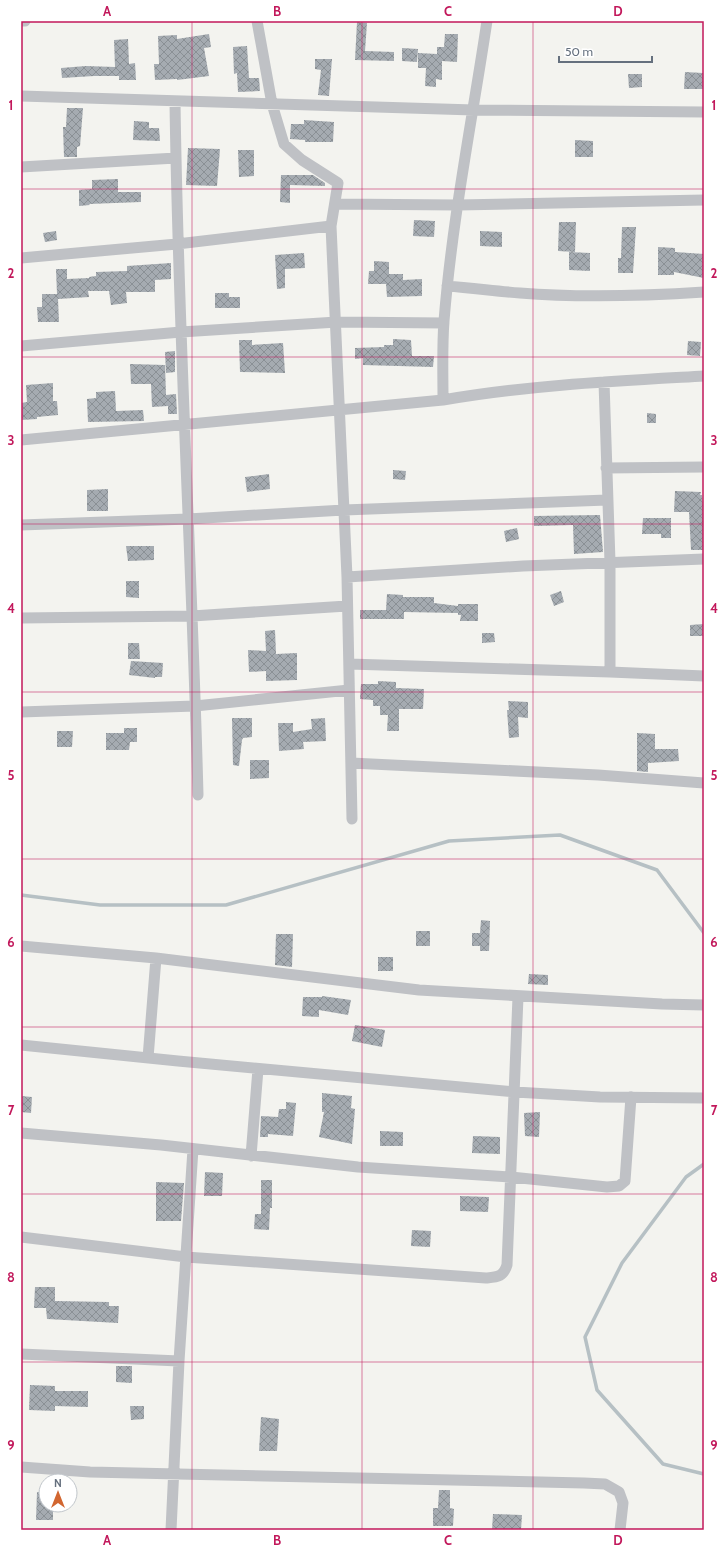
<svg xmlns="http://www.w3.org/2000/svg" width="725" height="1551" font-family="Cabin,sans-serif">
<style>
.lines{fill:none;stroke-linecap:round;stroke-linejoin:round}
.stream{stroke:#b6c0c4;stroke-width:3.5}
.building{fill:url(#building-cross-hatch)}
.minor{stroke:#bfc1c5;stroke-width:11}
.grid{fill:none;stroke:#c2185b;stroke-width:1;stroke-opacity:0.55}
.neatline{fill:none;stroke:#c2185b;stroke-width:1.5}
.grid-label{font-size:13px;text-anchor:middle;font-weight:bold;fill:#c2185b}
</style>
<defs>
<pattern id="building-cross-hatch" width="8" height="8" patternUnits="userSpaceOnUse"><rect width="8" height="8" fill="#a5abb1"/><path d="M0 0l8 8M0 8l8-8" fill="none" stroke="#8a9095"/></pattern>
</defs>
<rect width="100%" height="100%" fill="#f3f3ef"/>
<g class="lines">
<path class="stream" d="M21 895 100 905H226L449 841 560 835 657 870 704 933
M704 1164 686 1177 622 1263 585 1337 597 1390 663 1464 704 1474"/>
</g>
<path class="building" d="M357 22 367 23 365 51 394 52V61L355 60Z
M209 34 211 47 204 48 209 76 177 80V79L155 80 154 64H159L158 36 177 35V39Z
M445 34H458L457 62 442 61V80L436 79V87L425 86 426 68H418V53L437 54V47H444Z
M128 39 129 64 135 63 136 80H119V76H94L62 78 61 68 86 66 115 67 114 40Z
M247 46 249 78H259L260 91 238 92 237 73 234 74 233 47Z
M402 48 418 49 417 62 402 61Z
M315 59H332L329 96 318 95 321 70 315 69Z
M685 72 703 73V89H684Z
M628 74H642V87L629 88Z
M67 108H83L80 146 77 147V157H64L63 127H66Z
M304 120 334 122 333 142H305V140L290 139 291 124H304Z
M134 121 149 122V128H159L160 141 133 140Z
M575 140 593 141V157H575Z
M188 148 220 149 217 186 186 185Z
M238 150H254V176L239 177Z
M281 175H313L325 183V186L290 185V203L280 202Z
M118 179V192H141V202L89 204 90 205 79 206V190L92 189V180Z
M414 220 435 221 434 237 413 236Z
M559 222H576L575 252 558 251Z
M622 227H636L633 273H618V258H621Z
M56 231 57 240 45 242 43 233Z
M480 231 502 232V247L480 246Z
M658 247 675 248V252L704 254V278L674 272V275H658Z
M569 252 590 253V271L569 270Z
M304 253 305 268 285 269V288L277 289 275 255Z
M374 261 389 262V274H403V280L422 279V296L387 297 386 284H368L369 271H374Z
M171 263V279L155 280V292H126L127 303 111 305 109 291H88L89 297 58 299 59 322H38L37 307H42V294H57L56 269H67V279L89 278V277L96 276V272L127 271V266Z
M215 293H229V297H240V308H215Z
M393 339 411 340 412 356H434L433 367 363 365V358L355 359V348L384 347V345H393Z
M239 340H252V345L283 343 285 373 240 372Z
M688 341 701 342 700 356 687 355Z
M175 351V372L166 373 165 352Z
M130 364 165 365 166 395 176 394 177 414H168V406L152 407 151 384H131Z
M53 383V401H57L58 415 37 417V419L21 420V403L27 402 26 385Z
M115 391 116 411 143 410 144 421 88 422 87 399 96 398V392Z
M647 413 656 414V423H647Z
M393 470 406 471 405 480 393 479Z
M269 474 270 489 247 492 245 477Z
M108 489V511H87V490Z
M675 491 701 492 700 495H702L704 514V550H691L689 512H674Z
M600 515 603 552 574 554 573 525 534 526V516Z
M643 518H671V538H661V534H642Z
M517 528 519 539 506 542 504 531Z
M126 546H154V560L128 561Z
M126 581H139V598L126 597Z
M561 591 564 602 554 606 550 595Z
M387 594 403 595V597H434V603L458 606V604H478V621H460L461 615H458V613L404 612V619H360V610H386Z
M704 624V636H690V625Z
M275 630 276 654 297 653V680L266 681V671L249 672 248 650 266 651 265 631Z
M482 633H494L495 642 482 643Z
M128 643H139L140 659H128Z
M131 661 163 663 162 677H155V678L129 675Z
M378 681 396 682V688L424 689 423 709H399V731H387L388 715H380V706H373V700L360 699 361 684H378Z
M508 701 528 702V718L518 717 519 737 509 738 507 710H509Z
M232 718H252V737L243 738 242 740 239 766 233 765Z
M325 718 326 741 303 742 304 749 279 751 278 723H293V732L312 729 311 719Z
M124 728H137V742H130L129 750H106V733H124Z
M57 731H73L72 747H57Z
M637 733 655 734V749H678L679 761 648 763V772L637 771Z
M250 760H269V778L250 779Z
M481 920 490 921 489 951H480V946H472V933H480Z
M416 931H430V946H416Z
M276 934H293L292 967 275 965Z
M378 957H393V971H378Z
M529 974 548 975V985L528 984Z
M322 996 351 1000 348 1015 319 1010V1017L302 1016 303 997H322Z
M355 1025 385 1030 382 1047 352 1041Z
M322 1093 352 1096 351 1108 355 1109 352 1144 319 1137 324 1112H322Z
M21 1096 32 1097 31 1113 21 1112Z
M286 1102 296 1103 293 1136 268 1134V1137H260L261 1116 278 1117 279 1109H286Z
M540 1112 539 1137 525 1136 524 1113Z
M380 1131 403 1132V1146H380Z
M473 1136 500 1137V1154L472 1153Z
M205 1172 223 1173 222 1196H204Z
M261 1180H272V1208H270L269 1230 254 1229 255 1214H261Z
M156 1182 184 1183 181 1221H156Z
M460 1196 489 1197 488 1212 460 1211Z
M412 1230 431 1231 430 1247 411 1246Z
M35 1287H55V1301L109 1302V1306H119L118 1323 47 1319 46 1308H34Z
M116 1366H132V1383L116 1382Z
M30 1385 55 1386V1391H88V1407L55 1406V1411L29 1410Z
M130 1406H144V1419L131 1420Z
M261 1417 279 1419 277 1451H259Z
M439 1490H450V1508L454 1509 453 1526H433V1508H438Z
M37 1492H46V1505H53V1520H36Z
M493 1514 522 1515 521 1530H492Z"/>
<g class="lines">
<path class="minor" d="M21 21H25
M21 96 474 110 704 112
M175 101C178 333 192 564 198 795
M21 167 176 158
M335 204 458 205 704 200
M331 226 347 577 352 819
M21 258 177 244 331 226 338 183 302 160 284 144 272 104 257 21
M447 286C472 288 496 291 520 293 581 298 643 296 704 292
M21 346 181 332 337 322 444 323
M604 382 610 562V672
M443 400C443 373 442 347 444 321 452 220 472 121 487 21
M21 440 443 400C529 385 617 381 704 376
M606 468 704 467
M21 525 188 519 344 510 607 500
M347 577 523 566 704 559
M21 618 192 616 347 606
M349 664 610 672 704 676
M21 712 195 706 349 690
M351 763 598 775 704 783
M21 946 156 958 419 990 662 1004 704 1005
M21 1045 178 1061 515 1092 600 1097 704 1098
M148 1058 156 958
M21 1133 161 1145 358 1167 511 1177 607 1187 619 1186 625 1181 631 1097
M251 1156 258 1069
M21 1237 186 1257 486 1278C498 1277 503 1277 507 1265L518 997
M21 1354 179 1361
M21 1467 90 1472 584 1483 605 1484 619 1492 623 1503 620 1530
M171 1530 179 1361 193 1149"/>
</g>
<path class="grid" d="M192 21V1530M362 21V1530M533 21V1530M21 189H704M21 357H704M21 524H704M21 692H704M21 859H704M21 1027H704M21 1194H704M21 1362H704"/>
<rect width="725" height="1551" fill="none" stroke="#ffffff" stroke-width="44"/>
<g transform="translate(58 1493)"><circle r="19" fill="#ffffff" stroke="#c1c6cb"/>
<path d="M0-3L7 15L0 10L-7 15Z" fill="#d26630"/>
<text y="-6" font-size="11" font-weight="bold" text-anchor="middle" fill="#65707e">N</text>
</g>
<path d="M559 56v6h93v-6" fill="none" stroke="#65707e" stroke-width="2"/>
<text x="565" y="56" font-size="12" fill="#65707e" stroke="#ffffff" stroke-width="3" paint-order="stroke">50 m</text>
<rect x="22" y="22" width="681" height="1507" class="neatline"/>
<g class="grid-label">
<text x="107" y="16">A</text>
<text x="277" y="16">B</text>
<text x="448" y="16">C</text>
<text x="618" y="16">D</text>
<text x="11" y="110">1</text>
<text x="714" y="110">1</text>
<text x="11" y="278">2</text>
<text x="714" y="278">2</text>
<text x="11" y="445">3</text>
<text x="714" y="445">3</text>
<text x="11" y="613">4</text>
<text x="714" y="613">4</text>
<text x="11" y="780">5</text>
<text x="714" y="780">5</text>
<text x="11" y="947">6</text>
<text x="714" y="947">6</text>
<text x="11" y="1115">7</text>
<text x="714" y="1115">7</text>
<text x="11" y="1282">8</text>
<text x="714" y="1282">8</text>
<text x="11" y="1450">9</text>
<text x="714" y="1450">9</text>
<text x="107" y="1545">A</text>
<text x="277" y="1545">B</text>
<text x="448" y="1545">C</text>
<text x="618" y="1545">D</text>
</g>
</svg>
